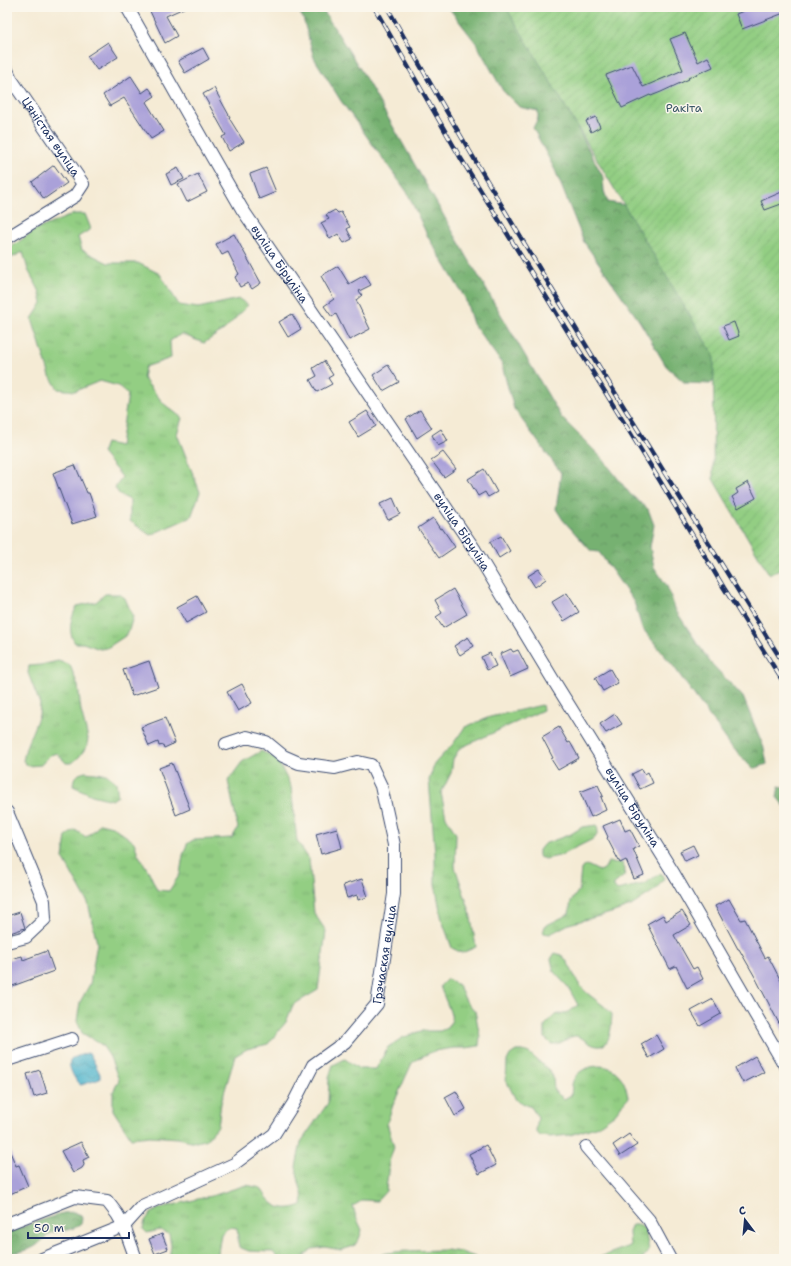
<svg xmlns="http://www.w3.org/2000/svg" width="791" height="1266" font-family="'Shantell Sans',sans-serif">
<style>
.grass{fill:url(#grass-tufts);stroke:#577e70}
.forest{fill:url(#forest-crowns);stroke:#487068}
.garden{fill:url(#garden-furrows);stroke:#577e70}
.water{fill:url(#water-waves);stroke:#347295}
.building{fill:#aaa1d9}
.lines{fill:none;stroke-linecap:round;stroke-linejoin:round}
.street-casing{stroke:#3c4b70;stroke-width:14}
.street{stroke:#fff;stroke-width:12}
.rail-casing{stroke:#1b2f5e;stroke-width:4.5}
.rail{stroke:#fbf7ec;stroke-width:3;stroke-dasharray:9;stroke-linecap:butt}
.labels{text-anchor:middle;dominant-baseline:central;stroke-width:3;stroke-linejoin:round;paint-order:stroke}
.park-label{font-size:12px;fill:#395767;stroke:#fbf7ec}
.street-label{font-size:12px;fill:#1b2f5e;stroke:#fbf7ec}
</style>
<defs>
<pattern id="grass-tufts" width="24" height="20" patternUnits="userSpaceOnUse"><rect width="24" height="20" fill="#93ce83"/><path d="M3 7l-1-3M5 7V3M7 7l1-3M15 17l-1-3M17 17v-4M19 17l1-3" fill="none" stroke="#7eb174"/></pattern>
<pattern id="forest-crowns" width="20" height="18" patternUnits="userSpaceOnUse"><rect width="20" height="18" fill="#76b171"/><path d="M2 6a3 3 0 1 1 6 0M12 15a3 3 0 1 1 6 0" fill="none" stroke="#609060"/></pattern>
<pattern id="garden-furrows" width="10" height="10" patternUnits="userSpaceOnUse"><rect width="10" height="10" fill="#93ce83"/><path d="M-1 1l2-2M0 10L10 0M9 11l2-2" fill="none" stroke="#7eb174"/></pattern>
<pattern id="water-waves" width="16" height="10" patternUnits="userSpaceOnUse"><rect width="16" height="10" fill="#4db4cc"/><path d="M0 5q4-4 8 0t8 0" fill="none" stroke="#3f93a9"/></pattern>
</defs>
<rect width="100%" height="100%" fill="#fbf7ec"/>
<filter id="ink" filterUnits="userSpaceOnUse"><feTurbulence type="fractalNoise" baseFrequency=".025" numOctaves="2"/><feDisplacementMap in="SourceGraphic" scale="8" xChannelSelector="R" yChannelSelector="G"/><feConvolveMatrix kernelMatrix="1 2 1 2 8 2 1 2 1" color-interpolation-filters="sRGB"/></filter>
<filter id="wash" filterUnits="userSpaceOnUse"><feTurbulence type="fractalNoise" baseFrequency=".012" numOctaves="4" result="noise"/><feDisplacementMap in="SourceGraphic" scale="16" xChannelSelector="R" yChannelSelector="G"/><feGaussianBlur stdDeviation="0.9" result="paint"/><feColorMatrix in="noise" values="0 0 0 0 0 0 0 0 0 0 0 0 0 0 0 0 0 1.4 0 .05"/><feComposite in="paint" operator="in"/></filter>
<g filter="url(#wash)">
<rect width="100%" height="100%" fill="#f5ebd5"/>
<path class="grass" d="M74 214H85L91 229 78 237 82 250 108 263H138L160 274 179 305 198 308 239 299 248 305 225 329 204 343 181 334 170 341 171 358 145 367 143 378 164 404 182 418 177 434 200 492 191 517 150 535 130 521V500L120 495 115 488 122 477 102 453 106 443 120 446 128 394 118 386 100 381 75 391 58 389 50 376 32 319 42 303 39 290 28 270 23 252 7 260V250L35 230Z
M105 594H119L125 598 133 617 129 630 125 636 107 648 100 649 83 643H75C67 631 71 618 77 606L96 602Z
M58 661 70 665 78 686 81 711 88 738 87 746 79 757 72 763H66L57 753 50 755 41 765 28 766 23 761 26 747 39 715 40 704 28 673 29 666 41 665Z
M542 705 543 710 460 748 453 759 451 773 441 793 446 817 456 834 455 867 470 912 476 947 462 953 452 948 442 920 435 884V853L429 780 435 763 453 744 465 727 490 717Z
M261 751 277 759 291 787 297 841 309 859 314 913 326 931 318 990 293 1005 286 1022 268 1044 247 1049 235 1056 221 1103 218 1126 207 1139 196 1142 178 1138 150 1136 131 1138 113 1110V1092L119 1080 110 1057 102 1045 82 1033 77 1021 80 1002 90 984 97 943 88 903 63 858 66 836 75 830 86 837 95 830 100 823 112 826 134 842 138 854 149 872 157 890 169 891 180 874 183 855 187 844 193 840 232 838 238 828 228 781 242 762Z
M85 772 106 774 116 782 118 796 112 800 92 795 73 786 74 779 79 774Z
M597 825 598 832 595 838 559 856 545 859 539 857V850L544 844 571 834 582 827Z
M608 862 622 863 625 869 624 876 613 885 617 890 644 884 661 873 664 879 655 890 631 906 611 913 569 924 550 934 543 933 545 926 569 914 571 901 579 890 581 869 587 865 599 871 605 868Z
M555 953C557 954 559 954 561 955 568 959 574 977 579 984 588 997 602 1002 612 1014 611 1025 612 1052 593 1045 588 1043 583 1038 577 1036 570 1035 563 1043 557 1044 555 1044 553 1044 551 1044L545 1038V1025L555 1015 569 1012 578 1005 568 987 554 972 551 959Z
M447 979 458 985 466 1001 475 1011 480 1037 479 1046 466 1048H454L434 1051 419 1058 412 1063 393 1105 387 1123 394 1147 389 1162 386 1191 377 1201 363 1200 353 1206 356 1217 362 1230 359 1239 354 1246 341 1250 325 1247 312 1249 305 1255V1259H279L273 1252 249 1251 239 1247 237 1228 229 1227 221 1234 217 1259H169L171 1246 169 1234 160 1230 147 1233 143 1229 145 1221 150 1214 160 1208 215 1195 246 1185 261 1188C271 1206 281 1213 302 1205L303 1197 299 1182 296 1167 301 1142 328 1103 329 1077 333 1065 345 1059 359 1069H376L388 1047 402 1038 421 1031H440L447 1028 452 1020C450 1008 444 998 440 986Z
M516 1051H523L529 1053 550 1071 553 1077 554 1091 564 1099 571 1095C572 1090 571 1084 574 1079 581 1065 607 1061 618 1074 625 1081 626 1088 628 1097L615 1114 598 1126 570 1135 549 1137 540 1136 536 1131 538 1117 531 1107 516 1100 506 1080 507 1061 510 1055Z
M632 1225H639L645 1229 649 1250 642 1259H595L630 1246 629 1232Z
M446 1250 461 1252 481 1259H366C390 1249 420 1251 446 1250Z"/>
<path class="forest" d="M296 7H321L362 72 465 253 561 417 602 458 630 494 648 509 654 525 650 547 654 567 667 586 676 611 710 662 743 697 764 748 767 764 753 769 731 746 674 667 642 628 634 602 599 552 591 551 563 520 556 509 561 473 514 409 501 362 473 324 465 298 428 237 407 192 341 101 314 58 303 18Z
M448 7H512L559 92 603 177 604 191 608 202 625 205 722 365 719 377 710 384 685 383 666 366 640 322 584 242 555 170 533 128 538 118V111L519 107 503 91 476 43Z
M779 786 784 787V806L777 797Z
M74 1212 81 1215C87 1231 60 1230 51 1233 46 1236 41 1242 37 1245 29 1251 16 1253 7 1253V1232L63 1213Z"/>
<path class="garden" d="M506 7H784V569L769 574 713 479 714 356Z"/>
<path class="water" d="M87 1053 90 1054 100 1074V1079L81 1085C77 1083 76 1080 73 1075 65 1058 72 1058 87 1053Z"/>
<g id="blocks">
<path class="building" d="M148 7H186L166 16 177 36 165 43Z
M753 7H784V13L742 29 736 14Z
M685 33 698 62 708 57 713 67 688 78 689 79 661 92 651 96 650 95 622 108 606 75 632 65 643 87 683 70 670 39Z
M108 42 118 57 97 70 87 56Z
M203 48 209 59 185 73 178 61Z
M131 76 142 93 149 88 155 96 146 102 164 131 151 139 124 98 110 106 103 95Z
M214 88 230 117 229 118 244 142 229 151 222 137 226 135 203 94Z
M596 117 600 127 591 132 586 121Z
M54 165 67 183 44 199 32 182Z
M178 168 184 179 171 185 166 174Z
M266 168 276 192 259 199 250 174Z
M198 174 207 192 187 202 178 184Z
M784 191V203L765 210 761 201Z
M335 210 338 213 341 212 350 227 347 229 352 239 344 243 338 234 330 239 321 223 329 219 326 215Z
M234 234 261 283 252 289 248 283 240 287 235 277 239 274 228 252 222 255 216 244Z
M338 266 349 284 365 275 371 285 359 291 362 295 356 300 370 329 349 340 336 314 332 317 324 306 334 299 321 276Z
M292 314 301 329 288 337 279 322Z
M734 322 739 336 729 340 723 326Z
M324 361 333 375 328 378 332 384 317 392 310 380 317 376 313 368Z
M388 365 399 382 383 391 373 375Z
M420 410 432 428 417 438 406 419Z
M367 411 376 426 358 437 349 422Z
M441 429 448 441 438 446 432 435Z
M443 452 456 469 444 477 431 460Z
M75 465 87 493H89L97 516 72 524 53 473Z
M484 469 497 492 488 497 485 492 478 496 468 479Z
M748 482 756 498 738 508 732 497 738 493 736 489Z
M393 498 400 514 388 520 380 504Z
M433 518 440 529 442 528 455 547 439 558 418 528Z
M501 536 510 551 499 558 490 542Z
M539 569 546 579 535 587 528 576Z
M453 589 467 614 443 628 436 617 442 613 435 600Z
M567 593 579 612 564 621 552 602Z
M197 596 206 612 186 623 177 607Z
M468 637 474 646 460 655 454 646Z
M511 649 513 652 518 650 528 669 510 677 500 654Z
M490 653 496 666 487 670 481 657Z
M149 661 158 687 132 696 123 670Z
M610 669 618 683 603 691 595 678Z
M242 684 252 703 238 711 227 692Z
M615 714 622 724 606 733 600 724Z
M165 718 175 743 164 748 163 745 159 746 158 742 149 746 141 727Z
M559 727 568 743 570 742 579 758 558 770 551 759 553 758 542 737Z
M172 763 190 809 176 815 159 768Z
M642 769 645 774 648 772 653 783 640 789 632 774Z
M598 785 603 796 601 797 606 810 591 817 580 792Z
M620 819 625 831 630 829 639 846 633 849 644 875 634 879 626 860 620 863 607 838 608 837 603 826Z
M337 828 342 848 321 854 316 834Z
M693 845 698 855 685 861 680 851Z
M362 879 368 897 358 900 357 895 347 898 343 885Z
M729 899 741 920 745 919 765 958 768 956 784 987V1033L755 977 739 949H738L715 906Z
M682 911 691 925 674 935 675 937 693 969 697 967 703 979 687 988 676 966 670 969 647 924 663 915 666 921Z
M20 912 25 928 7 934V916Z
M47 951 54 971 7 988V960L22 956 23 960Z
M713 999 721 1014 700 1026 691 1011Z
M656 1035 664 1049 649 1058 641 1044Z
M755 1056 764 1072 743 1083 735 1068Z
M40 1070 47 1093 34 1097 27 1074Z
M456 1091 466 1109 455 1116 445 1097Z
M629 1134 637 1145 620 1156 613 1145Z
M81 1142 89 1157 83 1160 84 1165 82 1168 73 1173 61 1151Z
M7 1145 16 1166 19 1165 28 1186 10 1194 7 1187Z
M486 1145 496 1165 479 1174 469 1154Z
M162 1234 168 1249 155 1254 149 1239Z"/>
</g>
</g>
<g filter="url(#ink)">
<use href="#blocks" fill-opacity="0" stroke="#3c4b70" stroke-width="1"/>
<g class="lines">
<defs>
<g id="street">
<path id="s1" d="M127 7 203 141 242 209 475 550 552 678 674 874 784 1064"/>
<path id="s2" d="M7 70 11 79 83 184 75 196 7 238"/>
<path d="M7 812 44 901 45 919 26 937 7 942"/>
<path d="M7 1060 72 1039"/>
<path d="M586 1147 649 1220 670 1259"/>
<path d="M7 1224 75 1197 107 1201 117 1214 124 1226 136 1259"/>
<path id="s3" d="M42 1259 124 1226 142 1206 234 1164 274 1134 293 1104 313 1065 345 1042 377 1004 394 894V845L381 786 371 765 358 762 335 768 299 763 283 756 266 742 247 737 226 744"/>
</g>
</defs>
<use href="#street" class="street-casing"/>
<use href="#street" class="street"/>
<defs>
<path id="rail" d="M374 7 460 157 660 481 724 588 784 683
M387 7C512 230 648 447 784 664"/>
</defs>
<use href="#rail" class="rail-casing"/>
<use href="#rail" class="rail"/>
</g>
</g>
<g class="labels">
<g class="park-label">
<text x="684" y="108">Ракіта</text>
</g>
<g class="street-label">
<text stroke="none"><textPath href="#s2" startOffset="80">Цяністая вуліца</textPath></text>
<text stroke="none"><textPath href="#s1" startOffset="299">вуліца Біруліна</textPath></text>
<text stroke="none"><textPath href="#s1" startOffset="623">вуліца Біруліна</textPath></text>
<text stroke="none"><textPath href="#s1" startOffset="947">вуліца Біруліна</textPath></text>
<text stroke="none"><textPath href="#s3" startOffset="485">Грэчаская вуліца</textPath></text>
</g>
</g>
<rect width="791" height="1266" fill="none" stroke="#fbf7ec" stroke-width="24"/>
<g transform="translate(745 1220) rotate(344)" stroke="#fbf7ec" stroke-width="3" paint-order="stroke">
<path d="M0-3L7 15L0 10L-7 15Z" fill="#1b2f5e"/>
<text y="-6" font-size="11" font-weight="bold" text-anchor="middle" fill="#1b2f5e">С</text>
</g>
<path d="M28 1232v6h101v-6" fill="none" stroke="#1b2f5e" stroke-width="2"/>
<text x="34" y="1232" font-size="12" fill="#1b2f5e" stroke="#fbf7ec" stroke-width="3" paint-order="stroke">50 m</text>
</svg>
